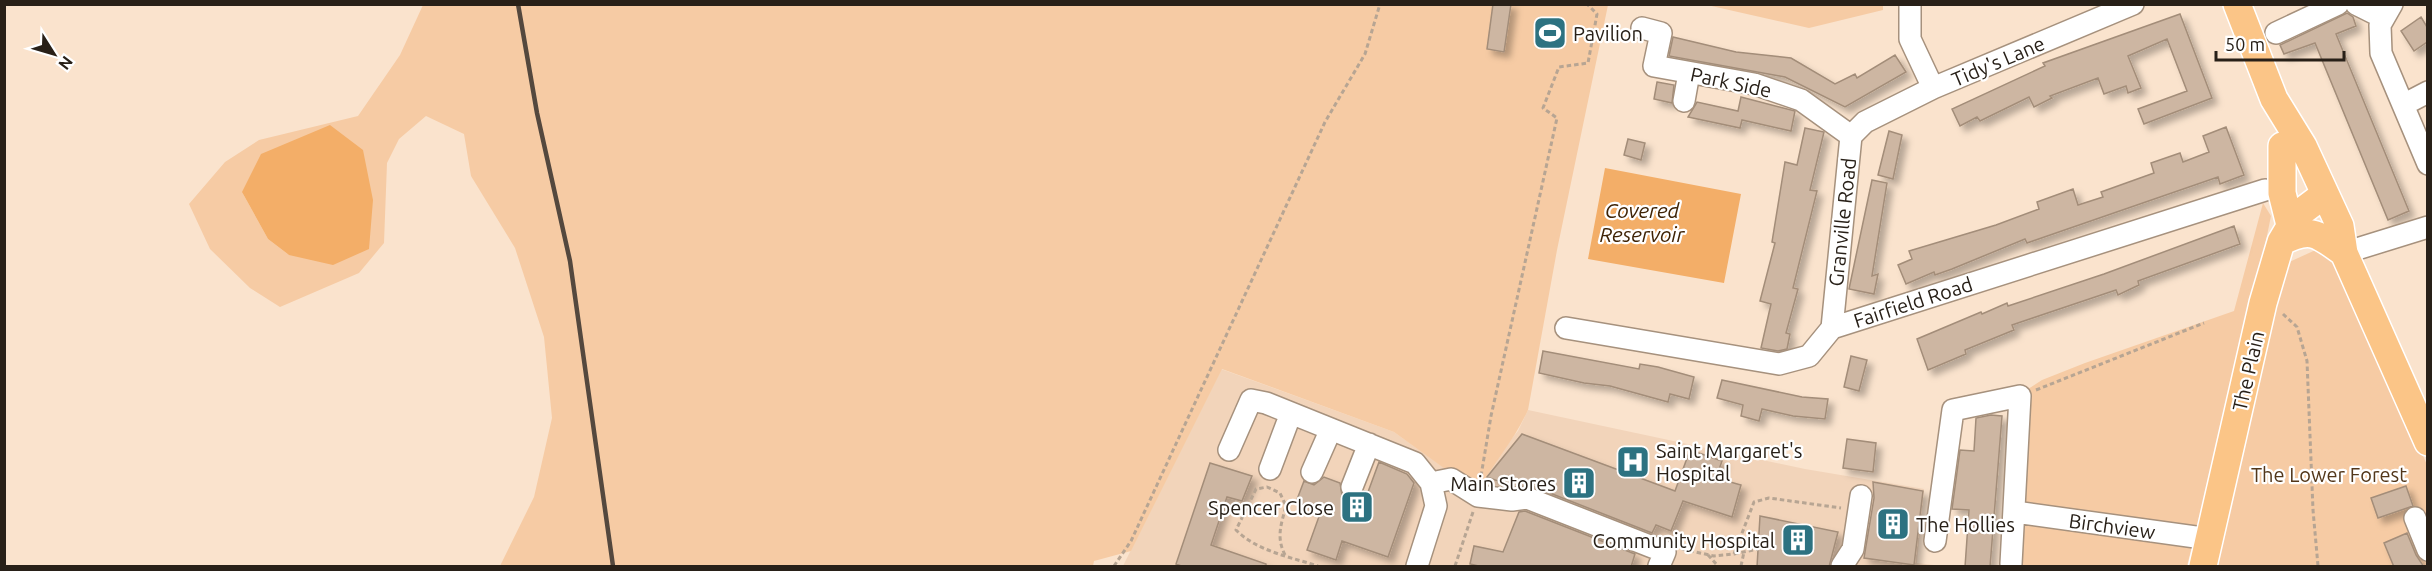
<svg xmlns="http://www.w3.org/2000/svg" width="2432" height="571" font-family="Ubuntu,sans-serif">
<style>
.built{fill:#f2d4ba}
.green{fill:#f6cba4;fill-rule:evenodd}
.water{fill:#f3ae68}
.building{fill:#cdb6a2;stroke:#a38d79;stroke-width:1.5;filter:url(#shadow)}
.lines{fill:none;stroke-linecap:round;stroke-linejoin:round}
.minor-casing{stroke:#a6917d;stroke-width:24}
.major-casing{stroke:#fff;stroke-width:30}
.path{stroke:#b7a593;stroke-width:3;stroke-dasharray:4.5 3;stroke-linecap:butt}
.minor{stroke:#fff;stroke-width:21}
.major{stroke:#fbc587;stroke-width:27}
.rail{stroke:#54483e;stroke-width:4.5}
.labels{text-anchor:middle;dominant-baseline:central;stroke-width:4.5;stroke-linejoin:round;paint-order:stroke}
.poi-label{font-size:20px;fill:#282018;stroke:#fff;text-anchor:start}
.street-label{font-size:20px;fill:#282018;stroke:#fff}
.park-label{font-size:20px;fill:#53371a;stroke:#fff}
.water-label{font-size:21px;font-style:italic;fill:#3f2305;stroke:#fff}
</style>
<defs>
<filter id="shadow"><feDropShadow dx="5.5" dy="5.5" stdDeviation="3" flood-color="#0004"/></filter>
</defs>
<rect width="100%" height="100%" fill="#fae3cd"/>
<path class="built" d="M1221 369 1394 432 1477 491 1499 454 1518 431 1528 410 1805 469 1924 489 1917 563 1942 566H1123Z"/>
<path class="green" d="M423 5H1608L1557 250 1528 410C1515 439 1493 464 1477 492L1394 432 1222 369 1131 551 1094 561 1093 566H500L534 497 552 418 544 337 515 248 471 176 464 134 426 116 399 139 387 163 384 243 359 273 280 307 250 288 210 249 189 204 225 162 259 140 358 116 400 55ZM242 192 289 255 268 239Z
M1707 5H1883V10L1809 28Z
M2263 203 2271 216 2253 304 2187 566H2015L2028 389 2042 380 2085 363 2234 311Z
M2322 247 2336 264 2363 315 2427 465V566H2212L2283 265Z"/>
<path class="water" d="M330 125 363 150 373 200 369 249 333 265 289 255 268 239 242 192 261 154Z
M1605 168 1741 194 1724 283 1588 259Z"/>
<path class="building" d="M1493 4H1511L1504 52 1487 49Z
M2347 13 2353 17 2356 26 2336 34 2409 211 2388 220 2315 43 2284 54 2280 45Z
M2180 14 2212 98 2144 124 2138 109 2187 91 2167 39 2128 56 2141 88 2128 93 2126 86 2104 94 2098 78 2050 96 2052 98 2034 107 2029 97 1980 121 1977 117 1960 126 1952 109 2045 66 2043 63Z
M2421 17 2427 27V42L2414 51 2401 31Z
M1673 37 1736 52 1791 58 1835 84 1855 74 1857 78 1895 55 1906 72 1845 107 1785 77 1669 56Z
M1657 82 1674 85 1672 103 1654 99Z
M1741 97 1795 111 1791 131 1742 120 1740 128 1688 117 1697 102 1738 111Z
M2226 127 2244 175 2220 184 2218 177 2027 243 2025 239 1952 269 1935 275 1934 272 1906 284 1898 265 1912 259 1909 251 1996 225 2039 209 2037 202 2073 189 2078 205 2103 197 2101 192 2154 173 2151 163 2180 153 2183 162 2209 152 2203 136Z
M1805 128 1824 132 1810 190 1817 191 1793 288 1798 289 1786 333 1790 334 1787 349 1778 351 1761 348 1771 304 1760 301 1775 243 1772 242 1785 162 1797 165Z
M1889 131 1902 135 1893 179 1878 175Z
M1628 139 1645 143 1641 160 1624 155Z
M1872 180 1887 183 1872 276 1878 274 1874 294 1849 289Z
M2234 226 2240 244 2138 281 2139 285 2118 295 2116 290 2012 325 2014 330 1965 350 1966 354 1928 370 1917 339 1981 312 1982 314 2007 303 2008 306 2104 274Z
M1543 351 1639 369 1640 364 1658 367 1694 377 1689 399 1670 394 1668 402 1610 386 1584 383 1539 373Z
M1851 356 1867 360 1859 391 1844 387Z
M1722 380 1802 397 1828 399 1825 419 1793 416 1762 409 1759 421 1741 416 1743 405 1717 398Z
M1991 415 2002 416 1990 567H1965L1969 510 1952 509 1960 450 1974 451 1976 418Z
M1522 434 1675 491 1690 450 1722 461 1716 478 1741 485 1732 517 1683 501 1671 531 1656 525 1652 533 1532 486 1514 487 1487 477Z
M1847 439 1876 443 1873 472 1843 468Z
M1379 462 1407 474 1414 483 1388 557 1342 541 1336 560 1307 550 1321 511 1296 502 1304 481 1314 485 1324 477 1340 483 1342 495 1354 499 1364 491 1368 492Z
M1210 463 1252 476 1242 501 1227 497 1211 545 1266 564V567H1184L1176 564Z
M1873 482 1923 491 1914 565 1864 558 1874 498Z
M2406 486 2413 506 2378 518 2371 498Z
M1525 511 1635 554 1631 567H1483L1470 564 1474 546 1503 552 1519 512Z
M1760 516 1838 532 1829 567H1757Z
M2407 533 2416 555 2424 567H2394L2384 543Z"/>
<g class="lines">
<defs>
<path id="minor" d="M1910 4V39L1933 88
M2356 4 2384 18
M2392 4 2380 25 2381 53 2428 164
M1642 28 1661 33 1654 66 1754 84 1801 100 1851 136
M2276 33 2338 4
M1684 101 1689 73
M2403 105 2428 92
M2344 253 2428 227
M1566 328 1779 364 1809 356 1832 328 2265 190
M1832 328 1851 136 1865 122 1933 88 2133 4
M1229 450 1251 400 1266 403 1415 463 1431 483 1436 506 1417 566
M1270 469 1291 413
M1312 472 1331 429
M1431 483 1451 479 1478 496 1512 500 1527 498 1665 552 1659 566
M1352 487 1369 444
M2015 512 2210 539
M2415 518 2428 550
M1935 541 1953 410 2020 396 2011 564
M1842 566 1853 549 1861 496"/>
<path id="major" d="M2237 4 2274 99 2303 146 2340 226 2344 253 2428 442
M2282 146V193L2290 225
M2281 242C2311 226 2318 234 2344 253
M2203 566 2263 303 2281 242 2297 215 2325 194"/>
</defs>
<use href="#minor" class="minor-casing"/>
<use href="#major" class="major-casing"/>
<path class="path" d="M2283 314 2297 327 2307 361 2313 510 2318 566
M2036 390 2204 323
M1481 476 1491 416 1557 118 1543 108 1559 67 1588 63 1597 14 1587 4
M1682 549 1714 556 1734 554 1754 502 1769 498 1841 508
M1734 554 1758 549
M1285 555C1276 537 1281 525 1286 506L1280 493 1267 487 1256 489 1236 530C1257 551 1290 557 1318 566
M1708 555 1718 566
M1114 566 1131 541 1325 122 1365 54 1380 4
M1455 566 1473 512
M1741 566 1744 552"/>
<use href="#minor" class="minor"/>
<use href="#major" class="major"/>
<path class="rail" d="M518 4 537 113 570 261 613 566"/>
</g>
<defs>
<symbol id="stadium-square" viewBox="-11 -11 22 22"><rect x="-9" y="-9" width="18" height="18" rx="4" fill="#2d7281" stroke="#fff"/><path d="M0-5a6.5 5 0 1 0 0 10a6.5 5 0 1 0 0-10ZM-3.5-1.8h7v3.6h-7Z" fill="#fff"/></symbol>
<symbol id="hospital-square" viewBox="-11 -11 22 22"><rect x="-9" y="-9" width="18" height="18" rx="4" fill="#2d7281" stroke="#fff"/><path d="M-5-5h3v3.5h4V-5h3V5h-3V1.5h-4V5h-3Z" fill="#fff"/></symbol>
<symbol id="building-square" viewBox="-11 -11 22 22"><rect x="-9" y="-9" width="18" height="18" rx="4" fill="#2d7281" stroke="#fff"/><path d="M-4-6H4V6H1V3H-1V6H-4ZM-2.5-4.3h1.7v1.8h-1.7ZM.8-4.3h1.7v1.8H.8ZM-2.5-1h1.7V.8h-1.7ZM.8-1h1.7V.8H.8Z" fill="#fff"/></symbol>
</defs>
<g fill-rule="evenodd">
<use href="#stadium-square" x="1531" y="14" width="38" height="38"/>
<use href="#hospital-square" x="1614" y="443" width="38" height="38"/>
<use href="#building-square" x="1560" y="464" width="38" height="38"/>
<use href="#building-square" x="1338" y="488" width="38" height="38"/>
<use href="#building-square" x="1874" y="505" width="38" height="38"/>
<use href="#building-square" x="1779" y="521" width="38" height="38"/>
</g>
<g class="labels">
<g class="poi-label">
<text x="1573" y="33">Pavilion</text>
<text x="1656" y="450">Saint Margaret's<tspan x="1656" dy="23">Hospital</tspan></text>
<text x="1556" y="483" text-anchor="end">Main Stores</text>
<text x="1334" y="507" text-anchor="end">Spencer Close</text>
<text x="1916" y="524">The Hollies</text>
<text x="1775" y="540" text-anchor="end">Community Hospital</text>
</g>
<g class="street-label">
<text transform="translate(1998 61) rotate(-23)">Tidy's Lane</text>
<text transform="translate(1731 82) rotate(12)">Park Side</text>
<text transform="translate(1842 222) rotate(-84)">Granville Road</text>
<text transform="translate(1913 302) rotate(-18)">Fairfield Road</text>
<text transform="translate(2248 371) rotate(-77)">The Plain</text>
<text transform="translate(2112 526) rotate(8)">Birchview</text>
</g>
<g class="park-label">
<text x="2329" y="474">The Lower Forest</text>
</g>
<g class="water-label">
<text x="1642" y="210">Covered<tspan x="1642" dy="24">Reservoir</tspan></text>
</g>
</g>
<rect width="2432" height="571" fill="none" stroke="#282018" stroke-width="12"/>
<g transform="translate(54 54) rotate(127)" stroke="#ffffff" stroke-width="4.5" paint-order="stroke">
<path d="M0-4.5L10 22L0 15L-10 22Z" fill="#282018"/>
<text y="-9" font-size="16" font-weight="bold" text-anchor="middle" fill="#282018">N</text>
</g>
<path d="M2216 51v9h128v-9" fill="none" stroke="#282018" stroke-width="3"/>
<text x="2225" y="51" font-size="18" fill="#282018" stroke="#ffffff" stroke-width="4.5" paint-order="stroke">50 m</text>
</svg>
